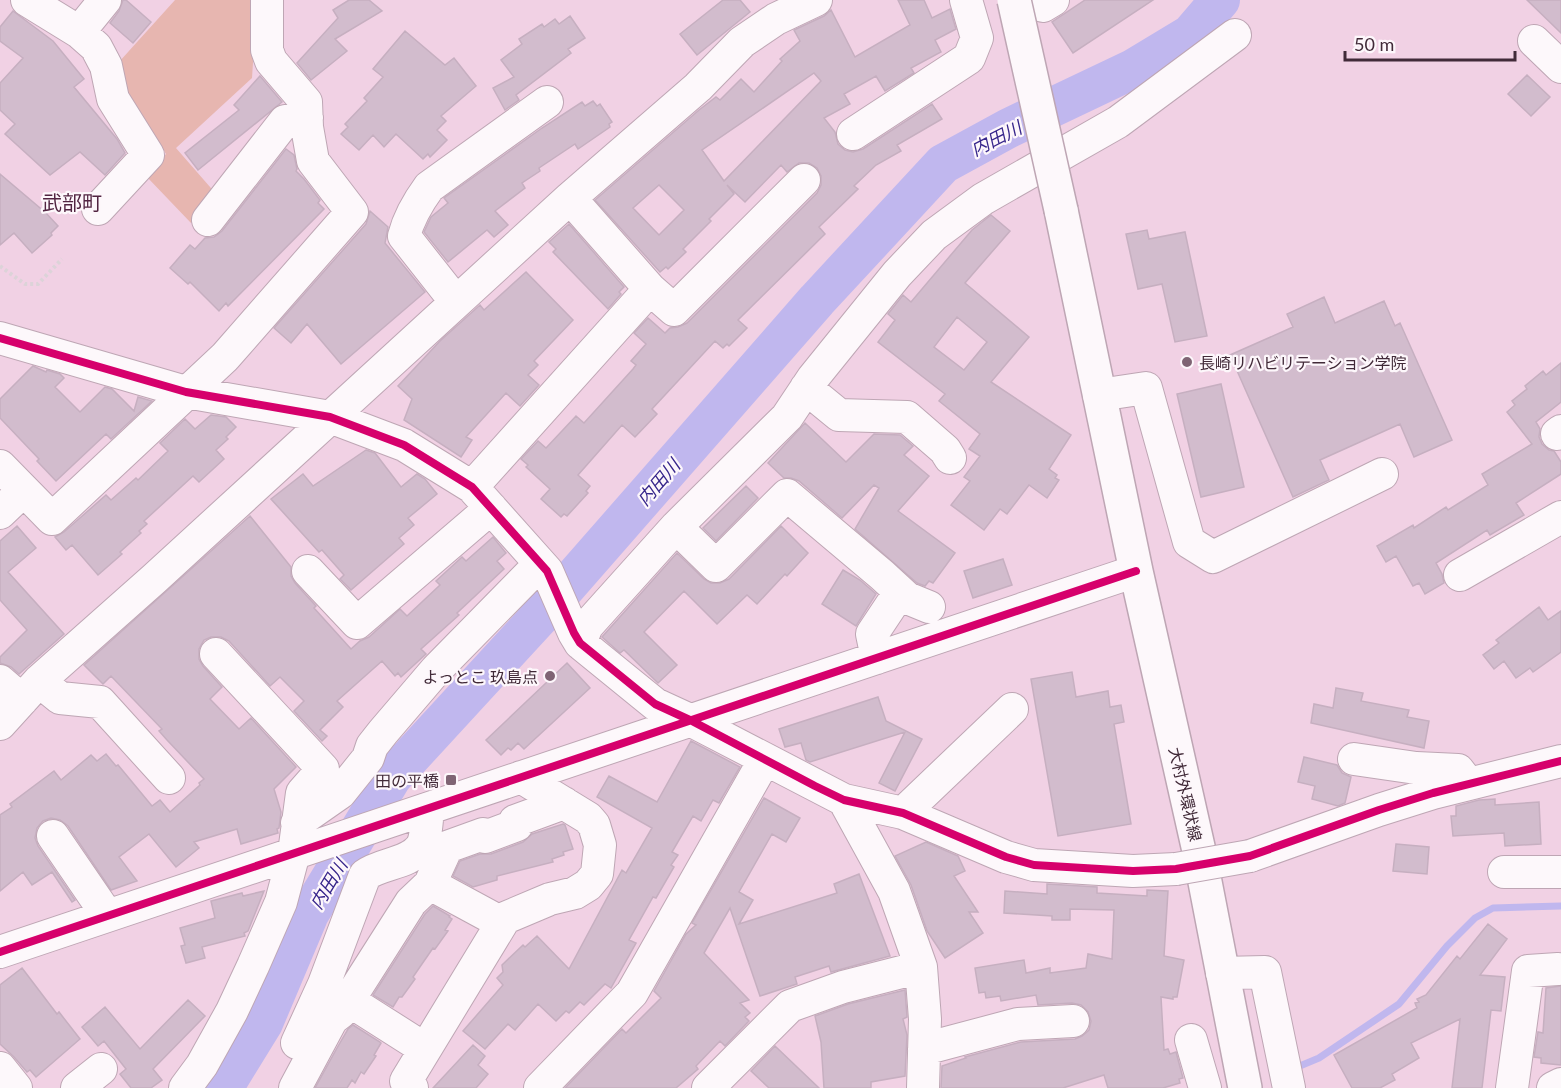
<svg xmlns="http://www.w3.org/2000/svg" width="1561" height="1088" font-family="Lato,'Noto Sans JP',sans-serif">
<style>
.green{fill:#e7b6b0}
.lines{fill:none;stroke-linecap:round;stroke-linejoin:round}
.stream{stroke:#c0b7ee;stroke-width:7}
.river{stroke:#c0b7ee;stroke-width:40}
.building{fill:#d2bccd;stroke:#c6afc0;stroke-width:1.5;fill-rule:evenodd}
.minor-casing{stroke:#bea6b4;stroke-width:34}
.major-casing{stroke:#bea6b4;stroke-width:36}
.path{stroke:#dcd3d8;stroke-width:4;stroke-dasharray:3 3;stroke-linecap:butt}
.minor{stroke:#fdf8fb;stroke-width:32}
.major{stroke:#fdf8fb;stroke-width:33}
.minor-bridge-casing{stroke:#bea6b4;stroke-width:34;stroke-linecap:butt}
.major-bridge-casing{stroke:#bea6b4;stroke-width:36;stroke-linecap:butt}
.minor-bridge{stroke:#fdf8fb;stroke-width:32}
.major-bridge{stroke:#fdf8fb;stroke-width:33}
.cycleway-casing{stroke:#fdf7fb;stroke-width:11}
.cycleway{stroke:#d6006c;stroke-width:8}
.poi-dot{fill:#7f6474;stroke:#fdf7fb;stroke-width:2}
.labels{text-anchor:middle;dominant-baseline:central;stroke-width:4.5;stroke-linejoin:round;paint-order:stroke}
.poi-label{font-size:16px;fill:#412a38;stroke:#fdf7fb;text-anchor:end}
.street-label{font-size:16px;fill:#412a38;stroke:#fdf7fb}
.water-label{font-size:18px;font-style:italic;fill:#37268b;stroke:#fdf7fb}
.quarter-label{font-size:20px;fill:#512441;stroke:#fdf7fb}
</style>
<rect width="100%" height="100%" fill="#f1d1e4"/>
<path class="green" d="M175 0H257L252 78 176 148 217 195 191 223 146 176 166 154 122 84 119 62Z"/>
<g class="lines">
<path class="stream" d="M1295 1068 1319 1058 1399 1004 1447 946 1475 918 1493 908 1561 906"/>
<path class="river" d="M223 1088 263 1023 309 914 392 777 543 613 817 300 943 164 1009 128 1133 69 1191 34 1220 0"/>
</g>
<path class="building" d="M123 0H126L151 22 133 43 110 23 119 11Z
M349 0H369L382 11 335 39 347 51 311 80 297 63 338 18 333 10Z
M723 0H740L750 12 697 55 680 34Z
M898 0H924L932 18 950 9 956 29 935 40 941 52 911 68 914 73 885 91 876 76 844 94 850 104 824 118 835 132 838 144 845 150 853 152 863 149 932 104 942 119 897 145 901 151 876 165 854 186 858 189 819 227 825 234 738 320 747 328 729 346 727 344 723 348 715 341 652 409 657 414 635 437 622 425 578 475 590 486 586 491 588 493 567 516 564 514 561 517 541 499 550 489 526 467 528 465 521 459 538 441 546 448 576 416 584 423 633 369 636 365 631 361 646 344 634 333 648 318 665 333 670 328 678 327 687 323 817 193 821 185V176L817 168 809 163H799L787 172 781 165 745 202 727 185 734 194 709 219 711 221 683 249 686 252 668 269 666 267 660 272 595 200 699 110 716 97 720 100 741 79 754 92 782 61 780 59 800 41 794 30 824 16 831 10 855 57 910 25ZM814 73 821 81 724 181 702 150ZM659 185 684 210 659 235 633 208Z
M1085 0H1153L1073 53 1052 22Z
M1527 0H1561V33Z
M13 11 53 41 84 79 74 87 117 139 125 153 105 175 80 152 50 175 5 134 15 124 0 110V83L23 58 0 41V27Z
M570 16 585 38 568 49 571 53 516 95 519 100 505 110 493 88 514 77 501 60 522 44 519 39 542 24 544 27 555 19 559 24Z
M405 31 445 65 454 58 476 86 441 116 446 121 437 130 447 140 430 157 428 154 423 159 396 134 384 147 373 135 359 150 341 134 348 127 345 124 367 101 364 98 383 77 373 69Z
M1527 75 1550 97 1531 116 1508 94Z
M260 76 282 102 198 170 185 153 239 110 234 105Z
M593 101 597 106 600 104 612 122 609 124 610 127 578 149 575 144 539 168 540 171 522 183 525 188 495 211 508 225 494 237 487 230 448 262 424 232 431 217 448 203 444 198 542 128 582 102 585 106Z
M286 149 294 155 297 169 296 171 304 179 320 200 318 203 324 209 228 306 226 303 219 311 190 282 188 284 170 268 190 245 195 249 205 238 214 237 222 231Z
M0 174 46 213 58 226 51 233 52 235 32 253 14 233 0 245Z
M370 211 388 227 385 243 425 292 341 364 307 324 291 343 274 328 366 224Z
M991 215 1010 231 965 283 1029 337 991 382 1071 435 1049 469 1057 475 1055 478 1059 480 1047 498 1029 485 1007 514 1000 509 984 530 951 505 970 481 964 477 980 456 969 449 980 434 939 401 945 394 878 342 895 320 888 314 903 295 911 302 972 230ZM957 317 987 342 964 370 934 347Z
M569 224 624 287 619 292 621 294 608 309 553 252 556 249 549 242Z
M1147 230 1149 239 1185 232 1207 336 1175 342 1162 284 1138 289 1126 234Z
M526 272 573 320 534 361 538 365 528 375 539 385 520 406 506 393 466 437 472 440 461 457 404 420 412 399 398 386 440 341 480 305 484 310Z
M1324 297 1335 323 1384 301 1395 326 1400 323 1452 440 1414 457 1400 424 1320 460 1329 480 1293 497 1230 355 1293 327 1287 314Z
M1561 363V402L1536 422 1540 429 1539 437 1542 444 1549 450 1554 451 1561 462V474L1516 503 1524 515 1490 535 1487 530 1436 563 1442 574 1444 583 1425 594 1419 583 1413 586 1396 556 1386 562 1377 546 1413 525 1414 528 1446 507 1448 510 1488 485 1482 474 1532 444 1507 412 1515 405 1512 401 1527 389 1525 386 1543 371 1546 375Z
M33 366 46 372 47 370 60 374 64 378 55 387 80 412 105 387 112 389 134 411 138 397 152 401 111 439 106 434 56 481 37 461 39 459 0 418V399Z
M1221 384 1244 487 1201 497 1177 394Z
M211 415 226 417 236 427 226 437 228 439 216 450 224 459 199 482 193 476 144 521 147 524 139 531 141 533 120 552 122 554 98 575 72 545 66 550 55 537 64 532 106 495 111 500 136 478 138 480 168 451 160 443 185 419 195 429Z
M805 423 846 462 874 434 900 435 913 446 904 455 929 476 898 511 955 553 933 583 929 581 925 586 917 583 855 529 879 488 874 485 842 518 799 481 791 478H784L768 463Z
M366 450 375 453 401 487 417 474 425 479 437 494 408 518 414 525 399 538 404 544 351 590 340 579 344 575 322 550 319 552 271 499 303 474 313 486Z
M746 486 758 498 716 541 703 528Z
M250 516 291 567V576L295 583 316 606 314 608 351 649 360 641 369 637 400 609 407 616 440 585 436 581 462 557 466 561 493 537 506 553 497 561 504 569 457 613 459 615 421 649 426 654 401 677 398 673 395 676 382 661 337 701 343 707 320 730 327 736 322 741 294 711 304 701 280 677 270 686 229 641 221 637H211L204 640 199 649V659L203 666 222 687 210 699 239 729 251 718 296 767 274 789 281 812 279 828 277 829 278 833 241 844 237 829 194 842 199 848 176 867 149 834 119 857 137 881 111 890 68 826 60 820 51 818 43 821 37 828 35 838 38 846 75 900 72 902 52 872 32 885 23 872 0 891V815L12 807 10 804 54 771 61 780 91 755 97 761 106 754 116 766 118 765 152 806 160 800 170 812 200 785 199 783 204 779 167 740 159 731 162 729 111 676 103 684 84 665Z
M17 526 36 548 8 572 64 634 19 674 11 667 0 663V657L27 630 0 600V541Z
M781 526 808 553 787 576 785 574 757 604 747 595 717 624 684 591 644 632 677 665 658 683 624 650 620 653 602 637 677 553 704 579 711 583H720L729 579Z
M1003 559 1012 585 973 598 964 571Z
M843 570 860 580 876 594 856 626 822 604Z
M1539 607 1548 620 1561 611V652L1533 672 1530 668 1516 678 1504 661 1494 669 1483 655 1499 643 1496 640Z
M567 663 590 688 524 749 518 743 511 750 508 748 501 755 486 740Z
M1072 672 1076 697 1108 691 1110 707 1121 705 1124 722 1114 724 1131 824 1058 836 1031 679Z
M1336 688 1363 693 1361 701 1409 710 1407 717 1429 721 1424 748 1311 723 1314 704 1333 708Z
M878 697 886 721 922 739 895 791 879 783 905 732 810 762 806 760 801 743 785 747 779 729Z
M691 741 740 767 719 803 713 800 701 821 693 816 672 852 678 855 671 865 674 867 656 898 653 897 629 940 636 943 611 988 605 984 584 1005 580 1002 569 1013 566 1011 556 1021 538 1004 515 1030 508 1024 485 1049 463 1031 503 985 497 978 503 972 502 965 523 945 525 947 537 936 569 969 622 870 626 873 652 828 597 797 609 776 657 802Z
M1304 757 1337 765 1342 773 1351 777 1345 803 1338 806 1312 799 1315 786 1298 782Z
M764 798 800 818 786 842 772 834 739 892 753 900 739 924 837 893 834 884 859 874 890 956 831 972 829 966 795 977 797 984 760 996 730 908 704 953 749 1000 740 1003 750 1013 745 1017 749 1021 725 1046 720 1041 696 1066 698 1069 676 1088H565L622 1029 626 1033 661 998 654 991 686 934 696 925 692 923Z
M1495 799V805L1539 802 1541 844 1505 846 1504 833 1453 836 1451 816H1456V806L1479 800Z
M563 824 565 825 573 849 563 852 564 855 552 859 553 862 497 876V880L473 887 453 876 460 861 480 854H491L523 842 532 834Z
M926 842 958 856 965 871 954 876 978 912H969L983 933 945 958 927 931 911 885 895 856Z
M1396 844 1429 847 1427 874 1393 871Z
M1047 884 1097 887V893L1147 896V890L1168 891 1164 956 1184 960 1177 997H1173V999L1161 997 1164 1050 1168 1049 1170 1054 1176 1052 1183 1078 1179 1079 1180 1083 1163 1088H1108L1104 1075 1063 1088H941L942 1066 966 1058 965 1057 1021 1042 1075 1039 1082 1036 1089 1030 1091 1021 1088 1012 1081 1005 1072 1003 1038 1005 1036 995 1001 1001 1000 996 986 998 985 992 979 993 975 968 1024 960 1026 973 1050 968V973L1086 968 1088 954 1112 959 1114 910 1070 909V920H1052V916L1004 913 1005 891 1047 894Z
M264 891 248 931 244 933 245 936 202 947 205 958 186 963 181 946 185 945 180 928 215 918 211 901 242 893 243 896Z
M433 906 450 916 449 917 452 919 445 930 448 931 435 949 433 948 413 977 415 979 402 997H399L393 1007 373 995 425 914Z
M1488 924 1507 939 1480 975 1505 977 1501 1011 1491 1010 1482 1088H1452L1460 1019 1411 1043 1419 1058 1392 1074 1395 1080 1380 1088H1352L1334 1055 1417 1008 1415 1003 1419 1002 1417 999 1426 995 1457 956 1460 959Z
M22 968 57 1014 59 1012 80 1039 36 1077 30 1070 27 1072 14 1057 0 1044V985Z
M1561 986V1065L1541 1063V1058L1534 1057 1538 1032 1543 1033 1546 988Z
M905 990 907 1017 903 1019 907 1035 905 1076 871 1082V1088H824L821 1042 815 1016 848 1004Z
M188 1000 205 1016 153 1069 162 1080 151 1088H131L120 1074 126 1069 104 1041 98 1046 82 1027 105 1007 140 1049Z
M353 1025 380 1042 381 1043 374 1055 376 1056 364 1074 361 1072 355 1083 352 1080 347 1088H315L337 1048 348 1029Z
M473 1045 485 1056 478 1065 488 1074 476 1088H433Z
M775 1046 819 1088H769L751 1071Z"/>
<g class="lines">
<defs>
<path id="minor" d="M27 0 79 32 96 47 106 66 113 99 148 155 98 209
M1042 0 1043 6 1053 0
M79 32 105 0
M1534 41 1561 67
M853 134 969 58 977 38 966 0
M570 198 650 289 674 310 804 180
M208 220 285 121 307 118
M456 302 404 236C409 217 418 202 429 187L547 102
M0 338 186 392 330 417 404 445 472 487 547 571 574 633 580 643 655 704 692 721 844 800 903 813 1006 857 1034 865 1133 871 1176 869
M806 388 839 415 907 417 945 450 950 458
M1099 395 1146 388 1189 542 1213 557 1382 474
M1557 434 1561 431
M0 466 52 519 225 357 352 212 313 161 307 127 306 102 271 61 267 50V0
M472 487 650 289
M0 513 23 491
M676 527 716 566 787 495 882 575 907 598 929 607
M308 571 357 623 491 508
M1460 575 1561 517
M580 643 587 626 676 527 787 417 813 378 897 274 934 235 983 199 1118 122 1235 35
M877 658 872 634 900 592
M0 681 22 700
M39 681 60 698 100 702 169 778
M0 724 39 681 154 579 570 198 698 87 742 42 776 19 816 0
M1354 759 1416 768 1458 770 1469 784
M844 800 894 891 921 967 925 1019 923 1088
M903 813 1012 709
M297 823 340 793 368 758 372 746 383 732 436 670 540 564
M53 836 107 915
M1250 856 1379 810 1433 793 1561 761
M1504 872H1561
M430 884 502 923
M0 952 1136 571
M1222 973 1265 972 1289 1088
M348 1000 425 1049
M1191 1040 1205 1088
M297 1043 324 984 365 875C381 863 409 864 421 847 426 840 427 818 428 809
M924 1049 1018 1024 1073 1021
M0 1068 16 1088
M77 1088 101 1069
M185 1088 202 1065 232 1011 253 966 281 902 294 853 302 793 323 769 216 654
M295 1088 332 1019 341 1012 411 902 430 884 447 847 483 834 485 837 517 825 515 821 564 803
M412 1088 406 1081 505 918 550 899 575 893 588 885 597 874 600 845 594 825 588 818 521 777
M540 1088 632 993 765 759
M708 1088 790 1006 843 987 921 967
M1512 1088 1528 971 1558 969
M1553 1088 1561 1084"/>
<path id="major" d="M1061 210 1136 571 1199 851 1245 1088"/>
</defs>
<use href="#minor" class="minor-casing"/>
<use href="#major" class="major-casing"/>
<path class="path" d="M0 266 25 284H38L62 259"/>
<use href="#minor" class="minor"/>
<use href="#major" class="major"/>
<defs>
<path id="minor-bridge" d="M1176 869 1250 856"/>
<path id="major-bridge" d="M1014 0 1061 210"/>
</defs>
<use href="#minor-bridge" class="minor-bridge-casing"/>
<use href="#major-bridge" class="major-bridge-casing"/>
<use href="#minor-bridge" class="minor-bridge"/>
<use href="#major-bridge" class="major-bridge"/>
<defs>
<path id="cycleway" d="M0 338 186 392 330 417 404 445 472 487 547 571 574 633 580 643 655 704 692 721 815 786 844 800 903 813 1006 857 1034 865 1133 871 1176 869 1250 856 1379 810 1433 793 1561 761
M0 952 1136 571"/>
</defs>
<use href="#cycleway" class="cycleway-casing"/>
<use href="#cycleway" class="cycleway"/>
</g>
<g class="poi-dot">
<circle cx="1187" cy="362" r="6"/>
<circle cx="550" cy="676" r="6"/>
<rect x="445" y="774" width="12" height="12" rx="3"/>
</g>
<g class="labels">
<g class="poi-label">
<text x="1199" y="362" text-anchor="start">長崎リハビリテーション学院</text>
<text x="538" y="676">よっとこ 玖島点</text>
<text x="439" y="780">田の平橋</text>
</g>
<g class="street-label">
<text transform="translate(1186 794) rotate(77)">大村外環状線</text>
</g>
<g class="water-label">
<text transform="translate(996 138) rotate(-27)">内田川</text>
<text transform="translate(658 482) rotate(-49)">内田川</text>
<text transform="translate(328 884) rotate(-59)">内田川</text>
</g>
<g class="quarter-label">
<text x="72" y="202">武部町</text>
</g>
</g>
<path d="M1345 51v9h170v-9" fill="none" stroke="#412a38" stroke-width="3"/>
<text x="1354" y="51" font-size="18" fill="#412a38" stroke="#fdf7fb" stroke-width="4.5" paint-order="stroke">50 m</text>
</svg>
